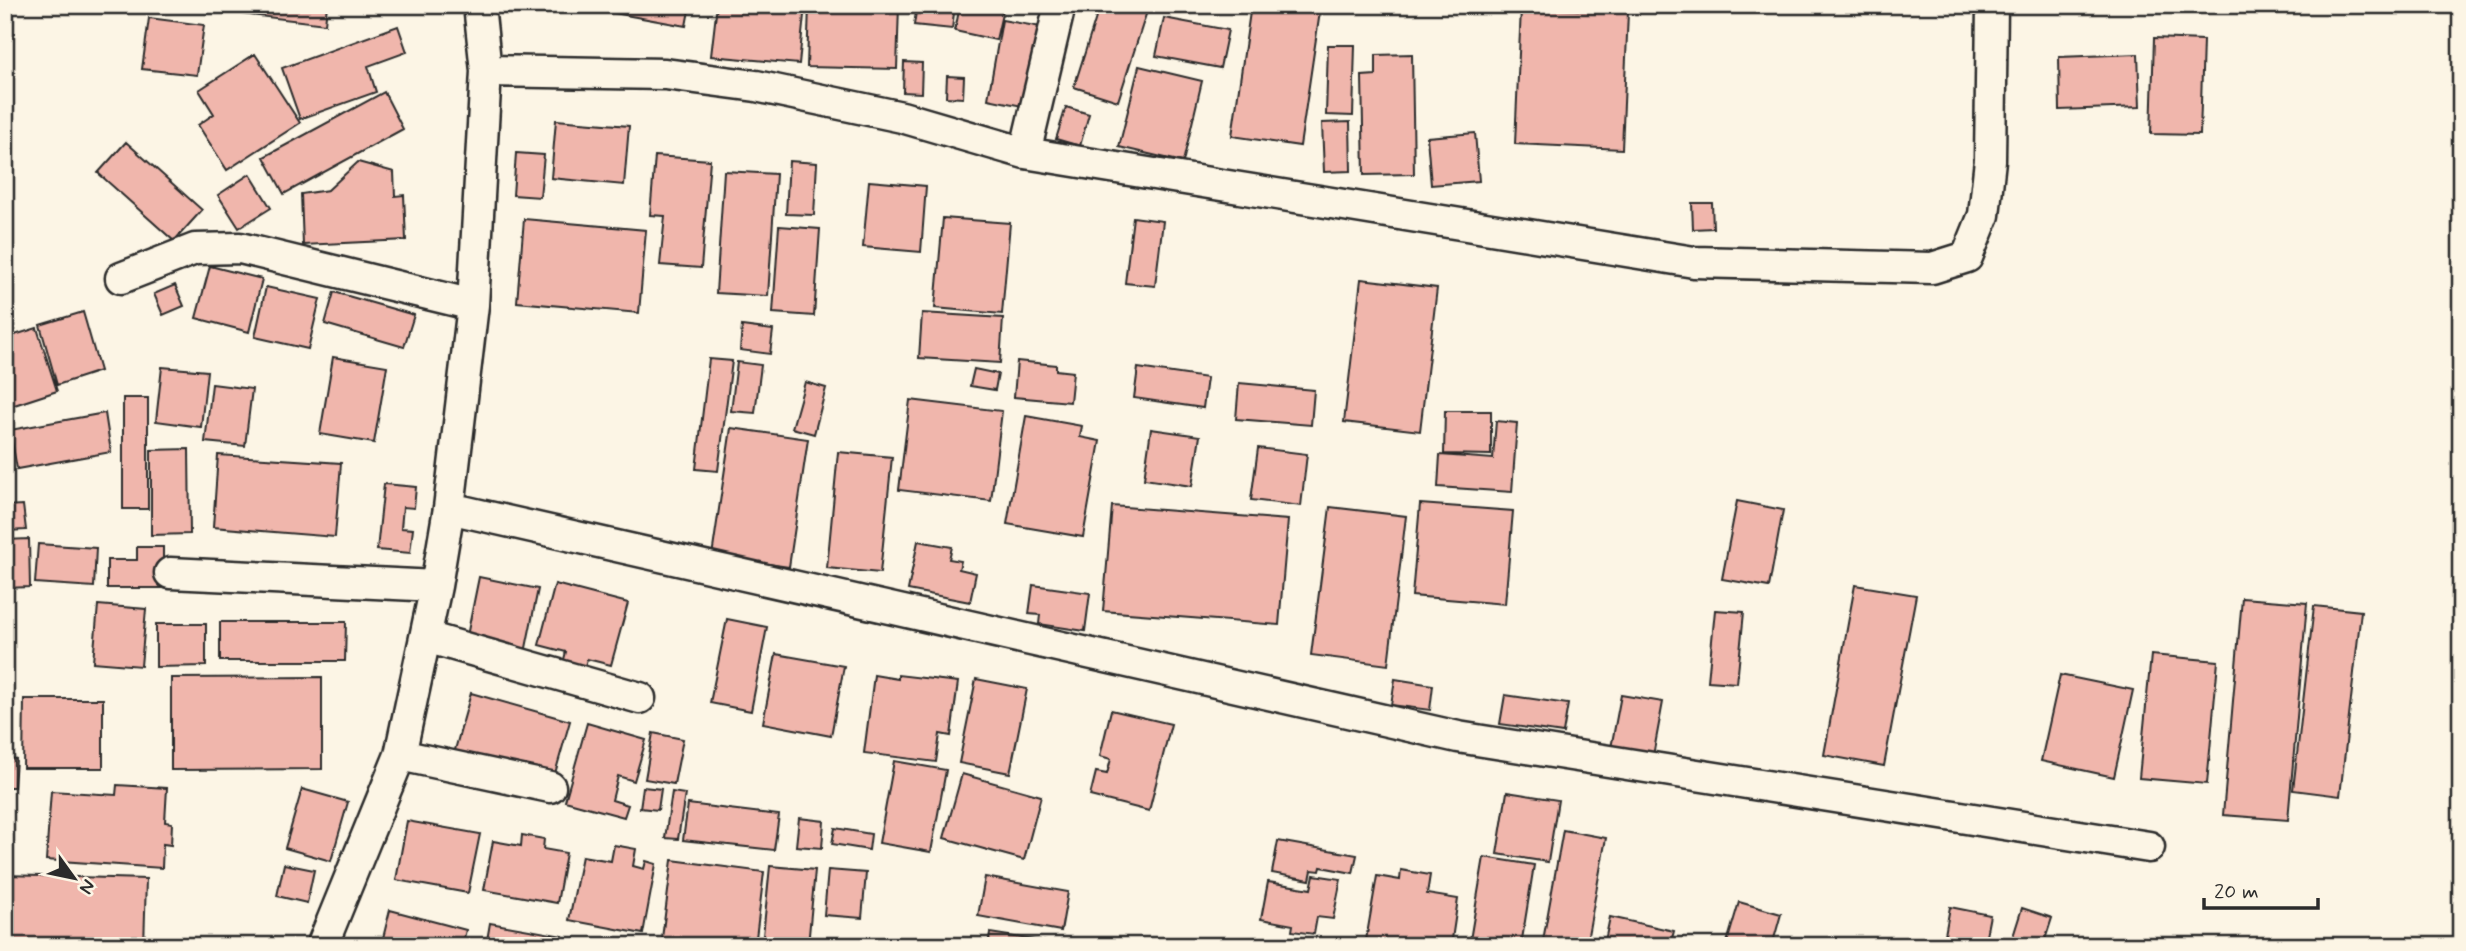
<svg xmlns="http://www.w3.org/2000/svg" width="2466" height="951" font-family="Mynerve,sans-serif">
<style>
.building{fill:#f0b6ac;stroke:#2b2b2b;stroke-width:2}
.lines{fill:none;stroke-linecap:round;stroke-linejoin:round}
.minor-casing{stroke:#2b2b2b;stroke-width:35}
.minor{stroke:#fcf5e5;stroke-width:30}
</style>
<rect width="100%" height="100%" fill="#fcf5e5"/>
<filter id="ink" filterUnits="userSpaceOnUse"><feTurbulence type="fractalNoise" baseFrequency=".0143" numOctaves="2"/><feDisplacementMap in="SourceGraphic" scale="14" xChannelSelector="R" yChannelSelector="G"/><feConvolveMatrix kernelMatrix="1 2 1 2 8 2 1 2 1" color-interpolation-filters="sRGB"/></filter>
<g filter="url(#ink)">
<path class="building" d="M217 5H327L325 24 216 11Z
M570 5H690L686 26Z
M717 5H805L799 64 711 56Z
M809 5H899L897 69 807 67Z
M917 5H955L952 29 914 25Z
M960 5H1004L996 40 955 31Z
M1100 5H1149L1118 101 1074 87Z
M1251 5H1321L1300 146 1232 136Z
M1521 8 1628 12 1622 149 1515 144Z
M149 18 204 25 197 75 142 69Z
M1164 18 1228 30 1220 68 1156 56Z
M1002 20 1041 27 1027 107 988 99Z
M398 26 407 52 368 66 376 92 300 119 282 68Z
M2154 38 2203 40 2200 135 2151 134Z
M1328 45H1355L1353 116 1326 115Z
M255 54 300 123 227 170 198 125 214 114 199 90Z
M1412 54 1414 174 1364 175 1362 76 1376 75V55Z
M2138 54 2140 107 2060 110 2059 57Z
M904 62 922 63 921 93 903 92Z
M1139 66 1202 81 1183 162 1119 147Z
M947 76 964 77 963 98 946 97Z
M384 92 403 129 284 194 264 157Z
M1066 107 1089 114 1080 146 1056 139Z
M556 120 629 126 624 185 551 178Z
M1350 122 1351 171 1324 172 1322 123Z
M1475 133 1479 181 1431 185 1427 137Z
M126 142 202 210 174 241 98 173Z
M516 153 544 155 540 197 513 195Z
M655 156 710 160 701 268 660 265 665 216 650 215Z
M789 161 817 163 814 215 786 214Z
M358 162 394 172 395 196 404 195 406 240 303 245 301 194 328 190Z
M724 171 776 174 768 296 716 293Z
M250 174 271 208 239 228 218 195Z
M869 181 926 186 921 252 863 247Z
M1692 203H1712L1713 228 1693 229Z
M1133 217 1163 221 1155 286 1125 283Z
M943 218 1010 223 1002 314 935 308Z
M524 219 646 230 639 313 517 302Z
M779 226 820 229 814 316 773 313Z
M210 266 262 279 249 332 196 318Z
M1361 279 1437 288 1420 431 1344 422Z
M175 285 184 306 163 315 154 294Z
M266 287 320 299 308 349 255 337Z
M334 292 414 315 404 347 325 324Z
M83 312 100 371 57 385 40 325Z
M922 313 1003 318 1000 363 919 358Z
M742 326 773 330 770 354 740 350Z
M37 328 57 391 5 408V338Z
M333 357 387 366 374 443 320 434Z
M709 359 732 361 718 471 696 469Z
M1017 361 1056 365V370L1073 372 1070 402 1014 397Z
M737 362 761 365 755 413 731 411Z
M162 367 207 371 201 427 156 421Z
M1138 368 1207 378 1203 408 1134 398Z
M974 369 998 374 995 390 970 386Z
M805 382 826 388 814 434 792 428Z
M1239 383 1314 390 1311 425 1236 419Z
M212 384 252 389 245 446 205 442Z
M123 398H148V509H123Z
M910 400 1002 411 991 501 899 490Z
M1445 411H1491V455L1444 454Z
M105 413 111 452 17 469 10 430Z
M1026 416 1082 426 1080 437 1100 441 1083 537 1007 524Z
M1496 421 1517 423 1512 492 1438 487 1440 455 1493 459Z
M731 428 808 439 789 567 712 556Z
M1151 429 1200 436 1192 486 1144 479Z
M1258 448 1307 454 1301 506 1251 500Z
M189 449 190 534 151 535V450Z
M838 452 892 457 880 573 827 568Z
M218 455 341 463 335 537 213 527Z
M384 484 416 487 414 508 403 507 401 528 413 529 410 553 377 550Z
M1737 501 1783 510 1769 587 1722 579Z
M1420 504 1513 511 1505 604 1412 596Z
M23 505 26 530 5 531V506Z
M1112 506 1288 520 1279 625 1103 611Z
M1330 507 1406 516 1388 665 1311 655Z
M29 539 30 587 5 588V540Z
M918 541 952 547 949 559 961 561 959 569 976 573 970 602 908 590Z
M38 544 96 548 94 587 35 583Z
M137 547H163V588H107V560H137Z
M479 577 538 589 525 653 466 641Z
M555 584 628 603 611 665 587 659 582 676 561 670 566 652 539 645Z
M1033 585 1090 593 1085 631 1039 624 1040 615 1029 614Z
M1855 585 1916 595 1884 766 1824 755Z
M2242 598 2307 603 2288 820 2223 815Z
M98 605 146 609 141 666 93 662Z
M2314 606 2361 611 2340 796 2293 790Z
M1715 610 1744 612 1737 683 1708 681Z
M727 619 767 627 751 711 710 703Z
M220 622H346L345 661H220Z
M156 624H206V666L156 667Z
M776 654 844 666 831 736 763 723Z
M2151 655 2218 661 2207 784 2139 778Z
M874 675 898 679V675L958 682 951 736 940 734 936 762 864 753Z
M2060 675 2133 690 2114 777 2041 761Z
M322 677V769L171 770V678Z
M976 679 1027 689 1010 773 959 763Z
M1395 679 1433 685 1430 710 1391 705Z
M471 693 570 721 552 784 453 757Z
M1505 695 1568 704 1563 733 1500 724Z
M1621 695 1663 702 1653 756 1611 748Z
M24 699H103V768H23Z
M1111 710 1171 724 1149 811 1090 796 1096 772 1107 774 1111 759 1100 756Z
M587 723 646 740 634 781 618 776 612 800 628 805 624 817 565 801Z
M653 733 683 739 674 784 645 779Z
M5 758 16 759 14 787H5Z
M894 761 946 770 931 852 879 843Z
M962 774 1041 796 1024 860 944 838Z
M117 785 167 788 165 822 172 823 171 845 163 844 162 868 46 860 51 791 116 795Z
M643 787 661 789 658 810 640 808Z
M302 789 348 802 331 861 285 848Z
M672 792 685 794 678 839 665 838Z
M1507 792 1558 800 1548 862 1497 854Z
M688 804 779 815 774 850 683 840Z
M799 818 824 821 822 848 796 846Z
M407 821 480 834 468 893 396 880Z
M835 828 871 834 869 850 832 844Z
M1563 830 1606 838 1586 946H1542Z
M522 835 544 839 543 849 566 853 557 903 484 890 493 841 521 846Z
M1278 841 1357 855 1353 873 1321 867 1320 871 1312 870 1310 880 1272 873Z
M614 845 636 849 633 866 644 869 646 861 656 864 643 934 569 920 582 856 611 861Z
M1484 857 1534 865 1521 946H1469Z
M672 860 764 872 755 946H661Z
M284 864 314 870 307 903 277 896Z
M770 866 815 870 808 946H762Z
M828 870 866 873 862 918 824 915Z
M1401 870 1430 875 1427 894 1458 899 1451 946H1365L1377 876 1400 880Z
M5 875 146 879 144 946H5Z
M1314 875 1341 879 1333 919 1317 917 1314 934 1292 931 1293 925 1261 919 1268 882 1311 889Z
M985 877 1068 892 1061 931 978 916Z
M1739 902 1781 914 1772 946H1726Z
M1950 907 1990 915 1984 946H1943Z
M2022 908 2052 918 2043 946H2010Z
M390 910 466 930 462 946H381Z
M1610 917 1674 931 1670 946H1604Z
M490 923 563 936 562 946H486Z
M990 933 1072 946H988Z
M572 940 603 946H571Z"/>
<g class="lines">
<defs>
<path id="minor" d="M486 71 665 74 756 86 902 117 1025 153 1694 262 1932 268 1967 257 1984 215 1990 160 1992 5
M1025 153 1060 5
M121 278 195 249 240 248 473 305
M449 508 1458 737 2149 847
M170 573 436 586
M426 637 640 698
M400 755 550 787
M322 946 400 755 436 586 449 508 473 305 486 71 479 5"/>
</defs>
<use href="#minor" class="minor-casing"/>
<use href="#minor" class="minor"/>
</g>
</g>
<rect width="2466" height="951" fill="none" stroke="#fcf5e5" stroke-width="28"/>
<rect x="14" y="14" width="2438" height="923" fill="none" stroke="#2b2b2b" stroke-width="2.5" filter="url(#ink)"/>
<g transform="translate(74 878) rotate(123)" stroke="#fcf5e5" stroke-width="5" paint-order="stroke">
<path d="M0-5L12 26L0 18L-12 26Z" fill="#2b2b2b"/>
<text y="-10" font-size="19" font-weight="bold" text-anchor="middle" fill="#2b2b2b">N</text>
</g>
<path d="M2204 898v10h114v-10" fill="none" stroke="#2b2b2b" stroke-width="3.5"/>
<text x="2214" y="898" font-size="21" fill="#2b2b2b" stroke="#fcf5e5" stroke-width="5" paint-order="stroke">20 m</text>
</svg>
